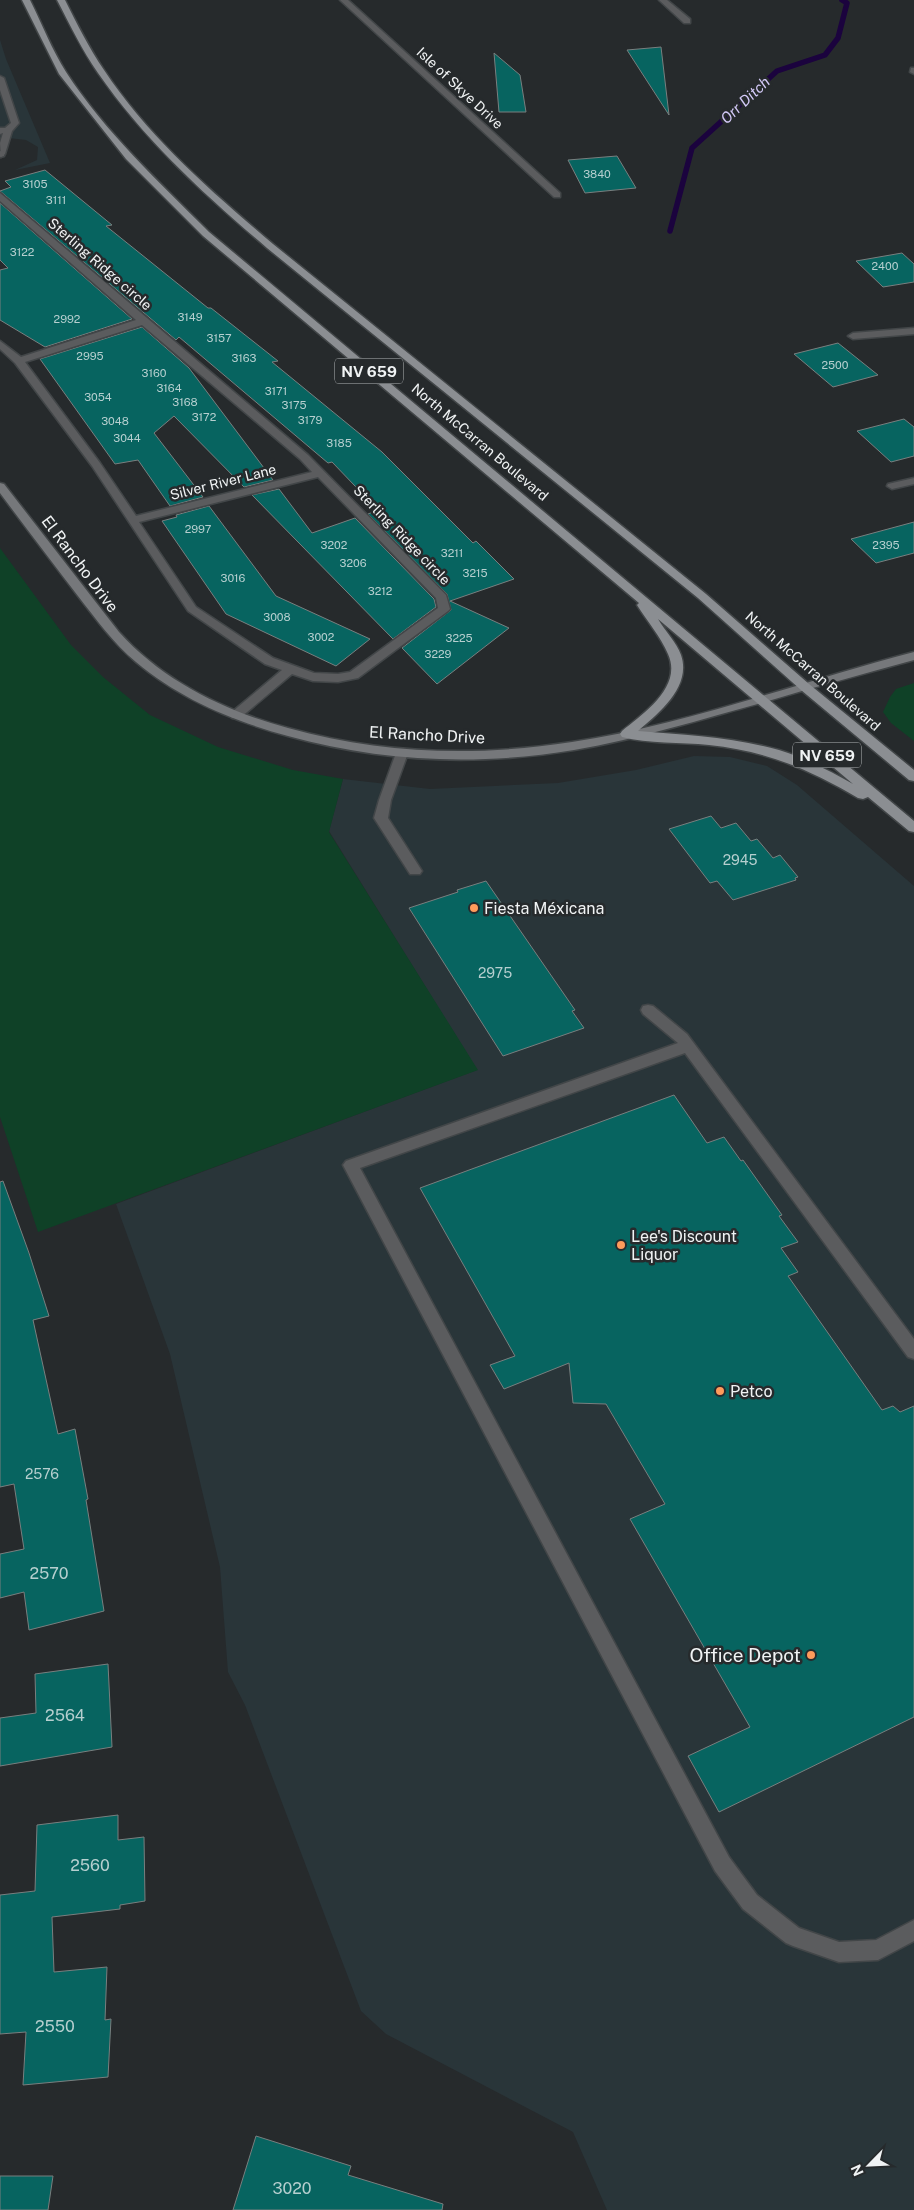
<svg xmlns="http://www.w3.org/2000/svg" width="914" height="2210" font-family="'Public Sans',sans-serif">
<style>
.built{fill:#293539}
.green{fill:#0f4127}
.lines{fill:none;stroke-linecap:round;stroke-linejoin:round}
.stream{stroke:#1b033e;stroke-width:5.5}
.building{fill:#076460;stroke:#797f7f}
.service-casing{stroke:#424648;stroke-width:3}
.minor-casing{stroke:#424648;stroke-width:3}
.secondary-casing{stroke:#424648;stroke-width:3}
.primary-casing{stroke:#424648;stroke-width:3}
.service{fill:#5b5c5e;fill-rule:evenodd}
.minor{fill:#5b5c5e;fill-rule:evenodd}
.secondary{fill:#76787b;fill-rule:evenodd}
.primary{fill:#8b8e92;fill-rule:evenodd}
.poi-dot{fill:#ff9b5b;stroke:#262a2c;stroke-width:2}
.labels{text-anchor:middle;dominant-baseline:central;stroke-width:5;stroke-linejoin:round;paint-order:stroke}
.far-number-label{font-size:11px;fill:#b6cfcf}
.far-street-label{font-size:14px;fill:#f0f3f4;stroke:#262a2c}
.number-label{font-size:14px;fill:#b6cfcf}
.far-water-label{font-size:15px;font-style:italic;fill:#d3c9f7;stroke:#262a2c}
.shield{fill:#262a2c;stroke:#b3b7b8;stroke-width:1}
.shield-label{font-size:15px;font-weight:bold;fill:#f0f3f4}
.street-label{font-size:16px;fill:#f0f3f4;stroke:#262a2c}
.poi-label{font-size:16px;fill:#f0f3f4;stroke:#262a2c;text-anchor:start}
.near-number-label{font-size:16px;fill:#b6cfcf}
.near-poi-label{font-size:19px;fill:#f0f3f4;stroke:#262a2c;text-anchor:end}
</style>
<rect width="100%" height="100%" fill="#262a2c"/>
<path class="built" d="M0 40 6 59 50 163 15 170 37 160 38 147 26 140 0 137Z
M694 756 730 757 767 766 797 785 914 886V2210H607L573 2132 386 2034 361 2011 245 1705 228 1672 220 1567 170 1354 116 1204 477 1070 329 831 343 779 430 789 558 783 636 770Z"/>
<path class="green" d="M0 548 71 645 103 677 150 715 218 747 293 770 343 779 329 832 478 1070 38 1232 0 1117Z
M914 683V741L891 723 883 712 890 697 896 689Z"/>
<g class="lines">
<path class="stream" d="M670 231 692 148 777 71 825 55 838 38 847 3 842 0"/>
</g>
<path class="building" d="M661 47 669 115 627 50Z
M494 53 520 75 526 112H499Z
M617 156 636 188 585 193 568 160Z
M45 170 112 225 106 226 208 308H211L278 361 272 362 382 452 473 543 476 541 514 579 450 601 509 628 437 684 402 648 451 610 447 594 368 514 378 510 332 462 328 463 179 337 176 340 0 191 11 187 5 181Z
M0 203 132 319 45 347 0 320V270L8 268 0 260Z
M902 253 914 264V282L883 287 856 261Z
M142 327 189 368 273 480 244 487 174 416 154 433 203 497 170 506 138 460 115 464 40 359Z
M838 343 878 375 833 387 794 354Z
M904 419 914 427V456L891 462 857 431Z
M279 489 312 533 355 518 434 599 436 607 393 639 252 495Z
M209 506 276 596 370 639 336 666 226 614 162 521 177 517 176 515Z
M914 522V553L876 563 851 539Z
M711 816 721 828 736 823 751 841 757 839 773 858 780 855 798 877 795 878 796 880 733 900 717 881 710 883 669 829Z
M486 881 575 1010 572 1011 584 1028 503 1056 409 908 458 892 457 890Z
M674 1095 707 1143 724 1137 741 1161 743 1160 782 1215 779 1216 798 1242 781 1248 798 1272 788 1276 882 1410 893 1406 900 1412 914 1406V1717L719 1812 688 1756 750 1727 630 1519 665 1504 606 1404 573 1403 569 1363 504 1389 490 1365 515 1356 420 1188Z
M3 1181 29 1253 49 1316 33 1320 58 1434 75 1429 88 1499 86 1500 104 1611 29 1630 24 1592 0 1598V1554L24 1549 14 1484 0 1487V1182Z
M108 1664 112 1747 0 1766V1718L36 1713 35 1674Z
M118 1815V1840L144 1837 145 1901 120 1905V1909L52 1917 54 1972 107 1967 105 2020 111 2019 108 2077 23 2085 26 2032 0 2034V1895L35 1891 37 1825Z
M256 2136 351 2166 348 2175 443 2204 442 2210H233Z
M0 2176H53L48 2210H0Z"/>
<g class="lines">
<defs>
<path id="service" d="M911 68H914V74L910 72Z
M0 76 4 78 19 123 12 131 5 154 1 157 0 143 3 133 0 134V128H5L11 123 0 90Z
M0 193 308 455 446 595 450 609 448 611 358 678 338 682 313 681 292 674 240 718H232L230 715 232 712 282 670 265 664 188 611 92 466 15 363 0 349V341L21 357 136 320 0 201ZM142 325 300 459 312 472 136 516 100 463 25 362ZM318 477 436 598 438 608 350 672 338 674 314 673 273 658 196 607 139 522Z
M914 328V334L853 339 848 336 853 333Z
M402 749 408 753 391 800 388 818 422 871 420 874H410L374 818 379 800 396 753Z
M648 1005 653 1006 687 1034 914 1339V1359L908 1357 685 1053 360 1168 729 1857 757 1895 799 1928 839 1942 876 1940 914 1920V1941L878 1960 839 1962 793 1946 786 1943 743 1909 715 1871 343 1165 346 1161 678 1043 643 1014 641 1010 643 1006Z"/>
<path id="minor" d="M340 0H348L560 193V197H554Z
M659 0H667L690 19V23H684Z
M0 151 4 152V156L0 157Z
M914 478V484L892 489 887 486 888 484Z"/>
<path id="secondary" d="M0 483 4 484 119 632C163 681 225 711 288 728 381 754 477 757 572 742 686 725 802 681 914 652V660C864 674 814 687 765 702 702 719 639 739 574 750 479 766 381 762 288 736 233 721 180 699 136 662 113 643 96 619 78 596 52 562 26 528 0 493Z"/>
<path id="primary" d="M22 0H30C42 24 52 50 66 72 105 132 159 182 209 232L914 821V832L909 831 868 797 863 799 858 798C809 769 766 751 709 745 681 742 648 744 622 737L620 734 622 731C643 714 683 687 668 654 661 637 647 621 637 605L639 603 203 236 126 159 59 74ZM658 619 853 784C830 771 805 758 779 750 733 737 685 735 638 731 658 714 692 687 681 655 677 643 665 631 658 619Z
M57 0H65C77 24 89 48 104 70 149 138 212 192 273 244L706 594 809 684 914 770V781L909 780 801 690 698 598 267 248C205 195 145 141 98 73 82 50 70 25 57 0Z"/>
</defs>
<use href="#service" class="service-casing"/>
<use href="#minor" class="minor-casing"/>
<use href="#secondary" class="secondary-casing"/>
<use href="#primary" class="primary-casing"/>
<use href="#service" class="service"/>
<use href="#minor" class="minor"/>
<use href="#secondary" class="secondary"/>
<use href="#primary" class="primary"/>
</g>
<g class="poi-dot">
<circle cx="474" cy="908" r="5"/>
<circle cx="621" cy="1245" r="5"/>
<circle cx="720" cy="1391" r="5"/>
<circle cx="811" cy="1655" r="5"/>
</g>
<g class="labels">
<g class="far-number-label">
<text x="597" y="174">3840</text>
<text x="35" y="184">3105</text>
<text x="56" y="200">3111</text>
<text x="22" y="252">3122</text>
<text x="885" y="266">2400</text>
<text x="190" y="317">3149</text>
<text x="67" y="319">2992</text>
<text x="219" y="338">3157</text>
<text x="90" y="356">2995</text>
<text x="244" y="358">3163</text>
<text x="835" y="365">2500</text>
<text x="154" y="373">3160</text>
<text x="169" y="388">3164</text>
<text x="276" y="391">3171</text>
<text x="98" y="397">3054</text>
<text x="185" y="402">3168</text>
<text x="294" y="405">3175</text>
<text x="204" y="417">3172</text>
<text x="310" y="420">3179</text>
<text x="115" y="421">3048</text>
<text x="127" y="438">3044</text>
<text x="339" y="443">3185</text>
<text x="198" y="529">2997</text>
<text x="334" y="545">3202</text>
<text x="886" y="545">2395</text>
<text x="452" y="553">3211</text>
<text x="353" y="563">3206</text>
<text x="475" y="573">3215</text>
<text x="233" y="578">3016</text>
<text x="380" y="591">3212</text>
<text x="277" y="617">3008</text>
<text x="321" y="637">3002</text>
<text x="459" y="638">3225</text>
<text x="438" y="654">3229</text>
</g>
<g class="far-street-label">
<text transform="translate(460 88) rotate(43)">Isle of Skye Drive</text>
<text transform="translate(100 264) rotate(41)">Sterling Ridge circle</text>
<text transform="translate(480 442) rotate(40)">North McCarran Boulevard</text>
<text transform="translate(223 482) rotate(-14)">Silver River Lane</text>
<text transform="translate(402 535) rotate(46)">Sterling Ridge circle</text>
<text transform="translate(813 671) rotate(41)">North McCarran Boulevard</text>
</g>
<g class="number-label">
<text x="740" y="860">2945</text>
<text x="495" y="973">2975</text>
<text x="42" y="1474">2576</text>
</g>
<g class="far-water-label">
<text transform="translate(745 100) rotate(-43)">Orr Ditch</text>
</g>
<g class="shield">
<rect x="335" y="358.5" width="68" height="25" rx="4"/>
<rect x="793" y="742.5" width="68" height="25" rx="4"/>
</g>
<g class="shield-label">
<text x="369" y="371">NV 659</text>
<text x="827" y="755">NV 659</text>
</g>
<g class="street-label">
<text transform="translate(80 564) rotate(53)">El Rancho Drive</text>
<text transform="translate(427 735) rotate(3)">El Rancho Drive</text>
</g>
<g class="poi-label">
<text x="484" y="908">Fiesta Méxicana</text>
<text x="631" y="1236">Lee's Discount<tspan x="631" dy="18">Liquor</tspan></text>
<text x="730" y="1391">Petco</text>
</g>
<g class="near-number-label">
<text x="49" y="1573">2570</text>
<text x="65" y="1715">2564</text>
<text x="90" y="1865">2560</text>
<text x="55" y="2026">2550</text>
<text x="292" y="2188">3020</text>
</g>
<g class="near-poi-label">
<text x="801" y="1655">Office Depot</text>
</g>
</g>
<g transform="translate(869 2165) rotate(246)" stroke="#262a2c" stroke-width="4" paint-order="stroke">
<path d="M0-4L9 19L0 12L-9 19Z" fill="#f0f3f4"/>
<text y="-8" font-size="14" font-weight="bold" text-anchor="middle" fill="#f0f3f4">N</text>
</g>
</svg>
